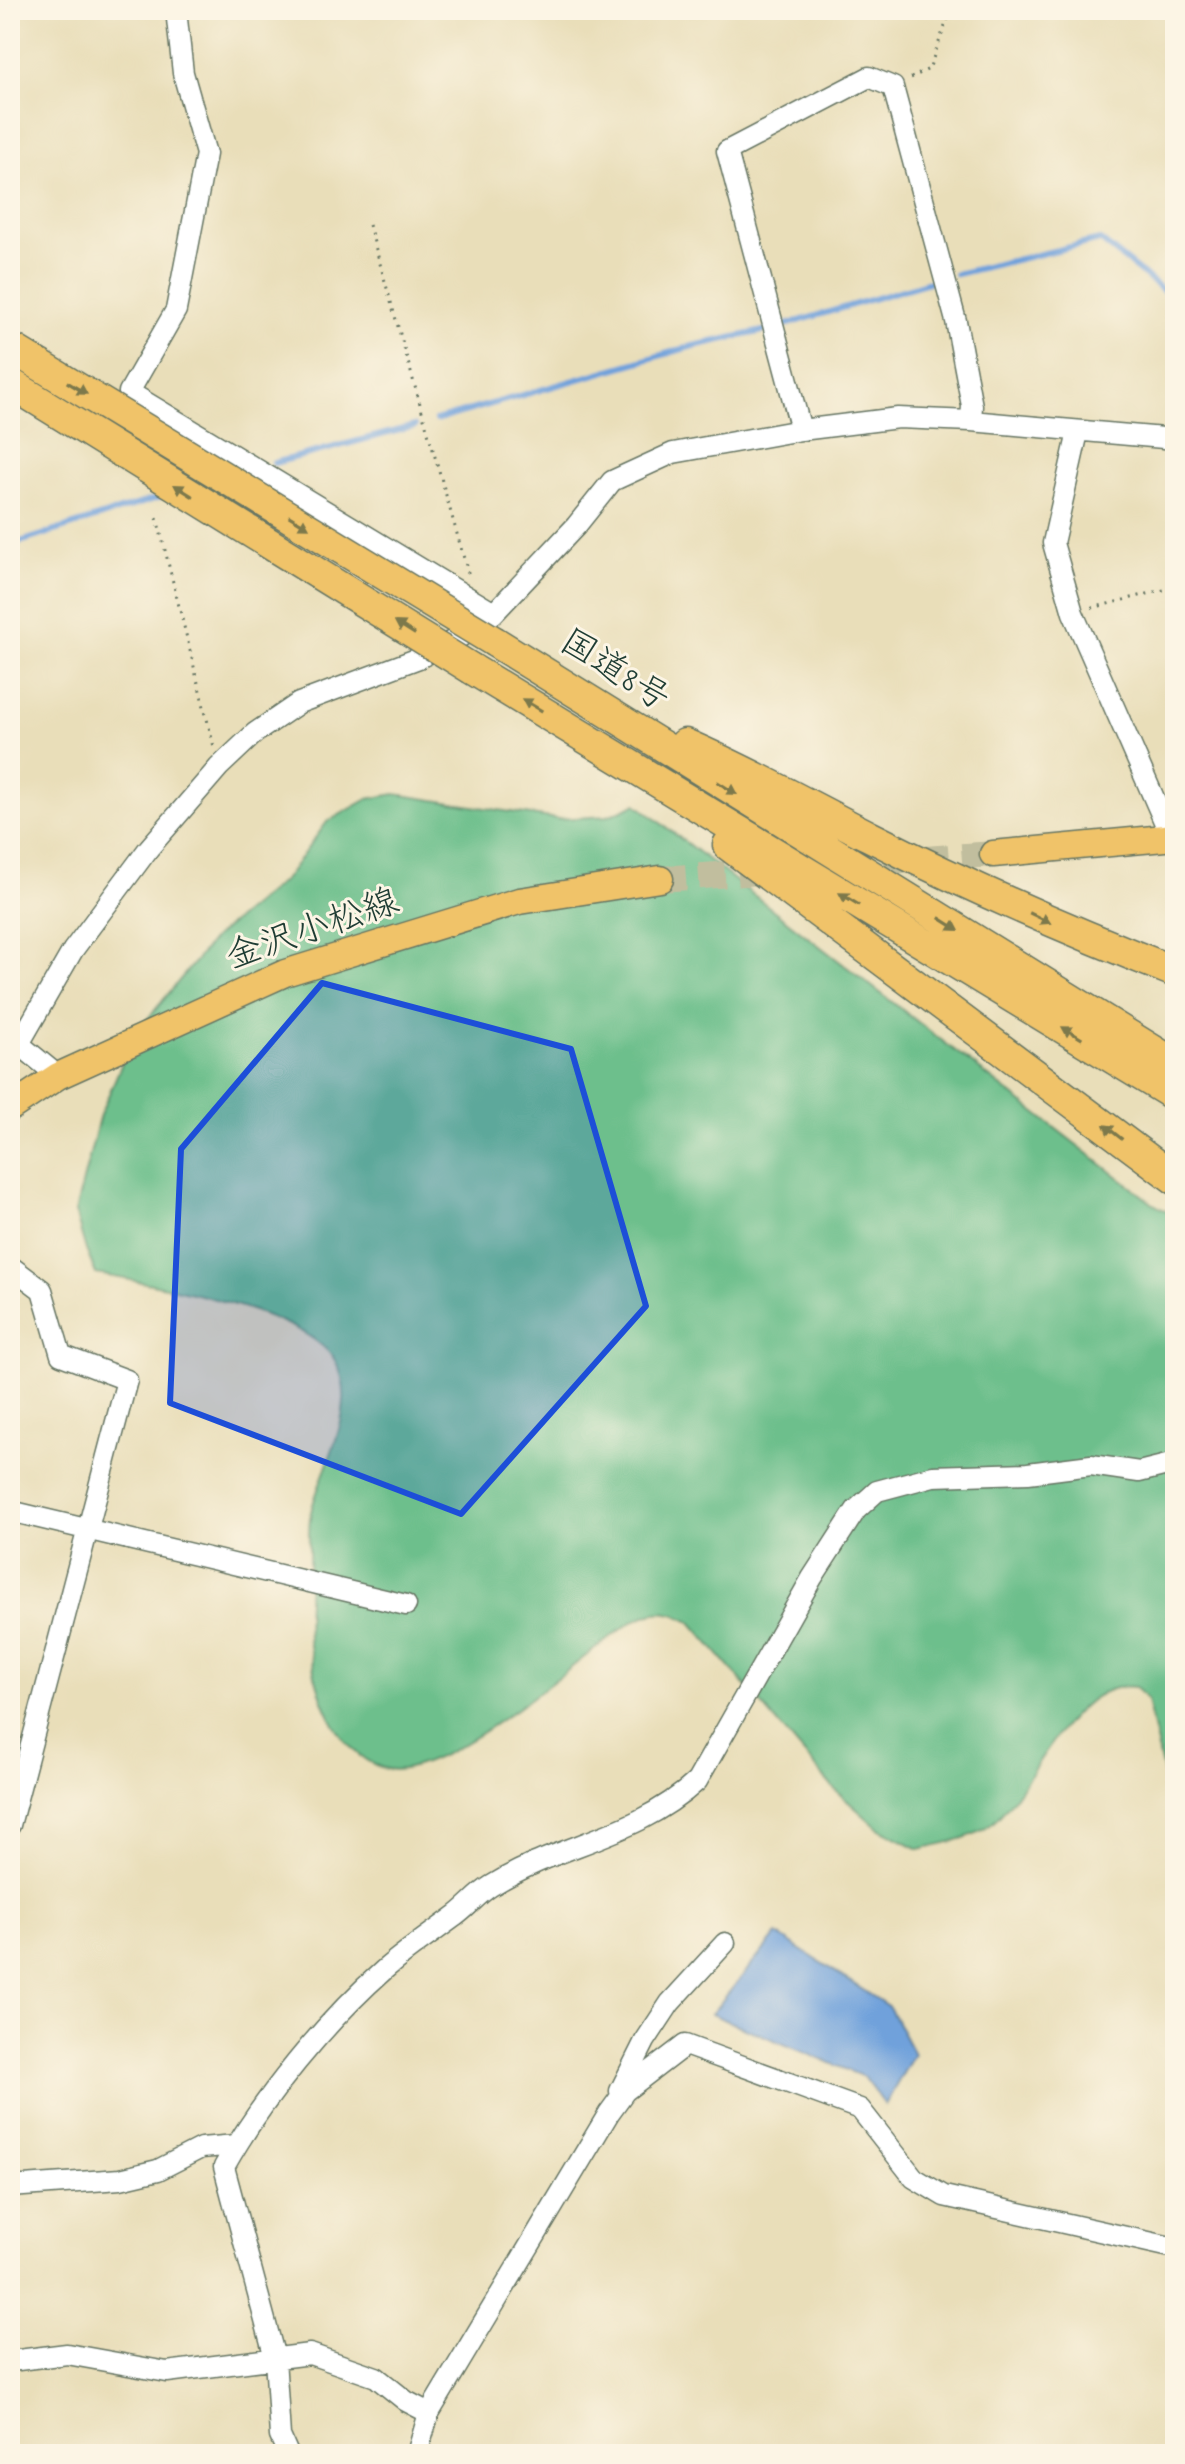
<svg xmlns="http://www.w3.org/2000/svg" width="1185" height="2464" font-family="'Indie Flower','Klee One',sans-serif">
<style>
.forest{fill:#6dbf8c;stroke:#467e60;stroke-width:2}
.water{fill:#70a1db;stroke:#486f88;stroke-width:2}
.lines{fill:none;stroke-linecap:round;stroke-linejoin:round}
.stream{stroke:#70a1db;stroke-width:6}
.major-tunnel{stroke:#c1be9e;stroke-width:26;stroke-dasharray:26 13;stroke-linecap:butt}
.minor-casing{stroke:#667563;stroke-width:23}
.major-casing{stroke:#667563;stroke-width:29}
.highway-casing{stroke:#667563;stroke-width:33}
.path{stroke:#667563;stroke-width:3;stroke-dasharray:2 6;stroke-linecap:butt}
.minor{stroke:#fff;stroke-width:20}
.major{stroke:#f0c369;stroke-width:26}
.highway{stroke:#f0c369;stroke-width:30}
.highway-bridge-casing{stroke:#667563;stroke-width:33;stroke-linecap:butt}
.highway-bridge{stroke:#f0c369;stroke-width:30}
.oneway{fill:#7d794c}
.marked{fill:#1d4ed8;fill-opacity:0.2;stroke:#1d4ed8;stroke-width:6;stroke-linejoin:round}
.labels{text-anchor:middle;dominant-baseline:central;stroke-width:6;stroke-linejoin:round;paint-order:stroke}
.street-label{font-size:36px;fill:#1f3d34;stroke:#fcf5e5}
</style>
<rect width="100%" height="100%" fill="#fcf5e5"/>
<filter id="ink" filterUnits="userSpaceOnUse"><feTurbulence type="fractalNoise" baseFrequency=".0125" numOctaves="2"/><feDisplacementMap in="SourceGraphic" scale="16" xChannelSelector="R" yChannelSelector="G"/><feConvolveMatrix kernelMatrix="1 2 1 2 8 2 1 2 1" color-interpolation-filters="sRGB"/></filter>
<filter id="wash" filterUnits="userSpaceOnUse"><feTurbulence type="fractalNoise" baseFrequency=".006" numOctaves="4" result="noise"/><feDisplacementMap in="SourceGraphic" scale="32" xChannelSelector="R" yChannelSelector="G"/><feGaussianBlur stdDeviation="1.8" result="paint"/><feColorMatrix in="noise" values="0 0 0 0 0 0 0 0 0 0 0 0 0 0 0 0 0 1.4 0 .05"/><feComposite in="paint" operator="in"/></filter>
<g filter="url(#wash)">
<rect width="100%" height="100%" fill="#e9deb9"/>
<path class="forest" d="M395 794 557 819 608 816 636 804 1152 1203 1175 1216V1826L1147 1700 1136 1687C1069 1678 1034 1789 990 1825 973 1839 940 1844 919 1849L878 1828 835 1790 691 1622C677 1615 667 1610 651 1614 632 1618 611 1638 595 1649 555 1679 432 1784 383 1768 334 1752 316 1690 309 1645 305 1622 309 1595 309 1572 310 1553 307 1530 311 1512 322 1466 361 1408 336 1362 308 1311 152 1283 96 1274L86 1250 75 1212 100 1115 133 1037 214 938 285 879 327 822 368 799Z"/>
<path class="water" d="M777 1934 889 2007 914 2054 885 2105 864 2077 711 2014Z"/>
<g class="lines">
<path class="stream" d="M956 274 1100 240 1175 300
M782 326 936 280
M436 420 693 346 768 330
M274 463 415 426
M10 564 14 544 164 496"/>
</g>
</g>
<g filter="url(#ink)">
<g class="lines">
<path class="major-tunnel" d="M845 865 993 854
M660 879 774 871"/>
<defs>
<path id="minor" d="M176 10 183 73 206 154 176 310 129 392 494 613
M801 430 727 151 869 77 893 87 956 321 972 406 971 421
M1078 432 1053 543 1073 613 1171 837
M58 1076 19 1044 73 950 149 848 219 767 255 733 299 703 419 658 460 637 494 613 576 526 612 481 673 453 801 430 898 418 971 421 1175 439
M10 1266 42 1290 61 1355 127 1380 10 1825
M10 1511 406 1605
M620 2091 645 2041 670 2003 725 1943
M10 2187 120 2179 158 2170 201 2148 236 2145
M10 2361 67 2354 167 2372 310 2354 376 2377 406 2401 429 2413
M288 2454 280 2436 275 2358 224 2167C262 2099 326 2021 385 1969 407 1950 431 1934 454 1917 467 1908 478 1894 491 1886 560 1843 635 1838 697 1781L812 1578 856 1510 877 1491 933 1476 1028 1473 1091 1465 1139 1472 1175 1463
M417 2454 429 2413 609 2113 625 2091 685 2045 860 2109 914 2178 944 2196 1175 2248"/>
<path id="major" d="M993 854 1175 837
M10 1108 58 1076 285 973 519 901 660 879"/>
<path id="highway" d="M495 642 1175 1064
M472 669 1175 1096
M685 744C748 771 808 805 869 836 969 887 1071 931 1175 972
M728 845 1175 1179"/>
</defs>
<use href="#minor" class="minor-casing"/>
<use href="#major" class="major-casing"/>
<use href="#highway" class="highway-casing"/>
<path class="path" d="M911 78 929 69 951 10
M369 225 469 576
M157 518 214 747
M1092 608 1175 587"/>
<use href="#minor" class="minor"/>
<use href="#major" class="major"/>
<use href="#highway" class="highway"/>
<defs>
<path id="highway-bridge" d="M10 347 495 642
M10 383 472 669"/>
</defs>
<use href="#highway-bridge" class="highway-bridge-casing"/>
<use href="#highway-bridge" class="highway-bridge"/>
</g>
<defs><path id="oneway-solid" d="M-6-.8H1V-3.2L6.5 0L1 3.2V.8H-6Z" transform="scale(2)"/></defs>
<g class="oneway">
<use href="#oneway-solid" transform="translate(77 388) rotate(31)"/>
<use href="#oneway-solid" transform="translate(184 491) rotate(-148)"/>
<use href="#oneway-solid" transform="translate(299 522) rotate(31)"/>
<use href="#oneway-solid" transform="translate(405 628) rotate(-148)"/>
<use href="#oneway-solid" transform="translate(532 705) rotate(-149)"/>
<use href="#oneway-solid" transform="translate(727 788) rotate(32)"/>
<use href="#oneway-solid" transform="translate(849 899) rotate(-149)"/>
<use href="#oneway-solid" transform="translate(1040 918) rotate(26)"/>
<use href="#oneway-solid" transform="translate(949 924) rotate(32)"/>
<use href="#oneway-solid" transform="translate(1072 1033) rotate(-149)"/>
<use href="#oneway-solid" transform="translate(1113 1132) rotate(-142)"/>
</g>
</g>
<path class="marked" d="M322 983 571 1049 646 1306 461 1514 170 1403 181 1149Z"/>
<g class="labels">
<g class="street-label">
<text transform="translate(614 672) rotate(32)">国道8号</text>
<text transform="translate(313 931) rotate(-19)">金沢小松線</text>
</g>
</g>
<rect width="1185" height="2464" fill="none" stroke="#fcf5e5" stroke-width="40"/>
</svg>
